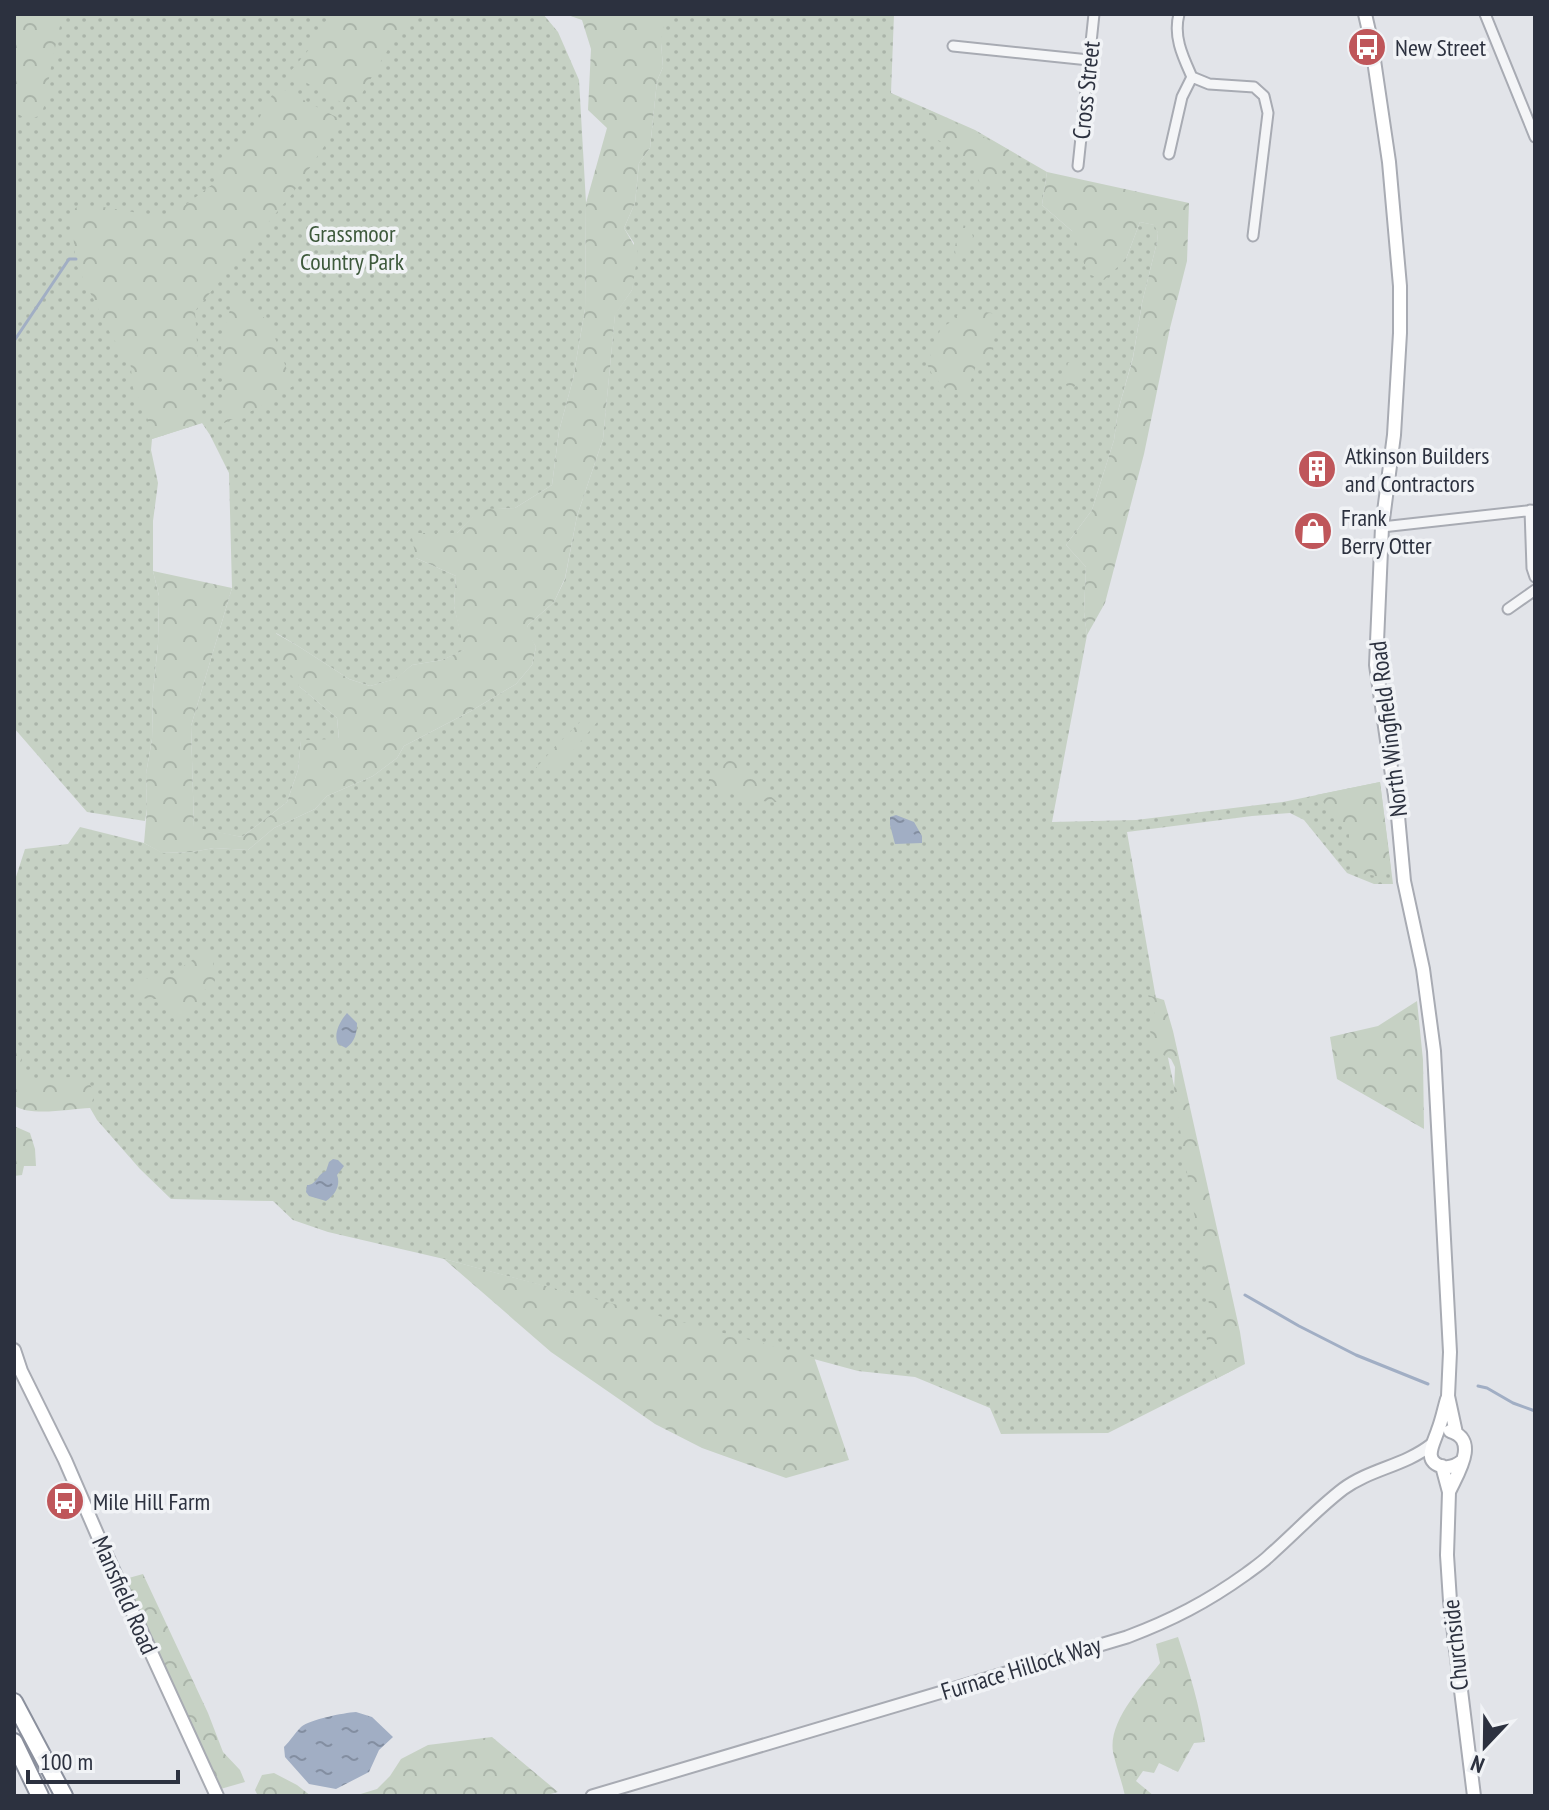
<svg xmlns="http://www.w3.org/2000/svg" width="1549" height="1810" font-family="'PT Sans Narrow',sans-serif">
<style>
.grass{fill:url(#grass-dots)}
.forest{fill:url(#forest-crowns)}
.water{fill:url(#water-ripples)}
.lines{fill:none;stroke-linecap:round;stroke-linejoin:round}
.stream{stroke:#a1aec4;stroke-width:3}
.minor-casing{stroke:#a8abb3;stroke-width:13}
.tertiary-casing{stroke:#a8abb3;stroke-width:15}
.secondary-casing{stroke:#a8abb3;stroke-width:16}
.trunk-casing{stroke:#8b909d;stroke-width:20}
.minor{stroke:#f4f5f7;stroke-width:9}
.tertiary{stroke:#f4f5f7;stroke-width:11}
.secondary{stroke:#fff;stroke-width:12}
.trunk{stroke:#fff;stroke-width:16}
.labels{text-anchor:middle;dominant-baseline:central;stroke-width:7;stroke-linejoin:round;paint-order:stroke}
.poi-label{font-size:24px;fill:#2c313f;stroke:#f1f3f6;text-anchor:start}
.street-label{font-size:24px;fill:#2c313f;stroke:#f1f3f6}
.park-label{font-size:24px;fill:#3d593b;stroke:#f1f3f6}
</style>
<defs>
<pattern id="grass-dots" width="8" height="8" patternUnits="userSpaceOnUse" patternTransform="scale(2)"><rect width="8" height="8" fill="#c6d1c4"/><path d="M2 2h.1M6 6h.1" fill="none" stroke="#aab4a9" stroke-width="1.8" stroke-linecap="round"/></pattern>
<pattern id="forest-crowns" width="20" height="18" patternUnits="userSpaceOnUse" patternTransform="scale(2)"><rect width="20" height="18" fill="#c6d1c4"/><path d="M2 6a3 3 0 1 1 6 0M12 15a3 3 0 1 1 6 0" fill="none" stroke="#aab4a9"/></pattern>
<pattern id="water-ripples" width="26" height="14" patternUnits="userSpaceOnUse" patternTransform="scale(2)"><rect width="26" height="14" fill="#a1aec4"/><path d="M2 4q2-2 4 0t4 0M15 11q2-2 4 0t4 0" fill="none" stroke="#838ea1"/></pattern>
</defs>
<rect width="100%" height="100%" fill="#e2e4e9"/>
<path class="grass" d="M14 14H543L558 32 579 80 586 203 585 309 573 379 559 431 552 485 515 508 481 510 457 533 416 558 456 576 454 606 465 650 442 660 412 665 396 679 370 686 349 679 298 646 276 633 300 687 337 718 339 740 301 741 298 770 287 802 242 837 194 828 191 726 232 588 229 473 210 435 202 423 152 439 151 450 158 483 153 521V571L159 596 158 644 153 692 152 739 146 774 147 809 145 821 87 812 14 728Z
M565 14H894L891 93 975 130 1047 172 1042 205 1072 231 1126 259 1140 222 1155 225 1158 233 1157 242 1142 303 1133 357 1118 411 1114 440 1092 510 1066 545 1086 567 1084 612 1087 635 1052 822 1136 820 1283 802 1380 782 1393 884H1374L1347 873 1304 820 1290 813 1252 816 1127 832 1159 1016 1235 1369 1108 1433 1001 1434 990 1408 915 1377 858 1371 444 1259 328 1232 293 1220 273 1201 171 1199 140 1169 97 1120 78 1087 14 1090V883L25 849 68 844 80 827 144 843 163 853 192 852 214 848 248 850 274 828 315 809 327 796 373 776 397 758 404 746 471 711 516 684 532 665 536 647 526 630 528 625 554 602 565 579 577 516 603 439 615 314 632 290 634 243 624 228 635 203 639 163 650 148 657 81 663 67 661 43Z"/>
<path class="forest" d="M14 14H63C58 33 54 52 50 72 47 88 48 101 40 116L27 119 14 112Z
M330 14H422L397 34 353 109 289 73 311 47Z
M565 14H665L661 43 663 67 657 81 650 148 639 163 635 203 624 228 638 252 632 290 615 315 603 439 577 516 565 578 554 602 528 625 527 629 536 647 532 665 516 684 471 711 404 746 397 758 373 776 327 796 315 809 274 828 248 850 214 848 192 852 162 853 144 843 147 809 146 774 152 739 153 692 158 644 159 596 153 571 232 588 191 726 194 827 242 837 287 802 298 770 301 740 339 739 337 718 300 687 284 665 275 633 298 646 349 679 370 686 395 679 412 665 442 660 464 650 454 606 456 576 416 558 411 533H457L481 509 515 508 552 485 559 431 573 379 585 309 586 203 607 128 588 110 591 49 582 20Z
M277 86 342 120 292 194 195 311 202 423 152 439 146 412 133 388 130 359 113 339 76 264 71 212 78 206H97L168 218 213 184 220 164 256 124Z
M929 110 1009 150 997 186 980 183 969 160 929 134Z
M1047 172 1189 203 1187 261 1170 328 1144 454 1105 603 1087 635 1084 612 1086 567 1066 545 1092 510 1114 440 1118 411 1133 358 1142 303 1157 242 1158 233 1154 225 1140 222 1126 259 1104 280 1088 274 1072 231 1042 205Z
M962 225 970 227 973 237 965 253 957 258C951 244 960 238 962 225Z
M235 293 269 322 293 386 258 408 224 423 221 340Z
M962 309 992 313 995 329 993 352 978 360 967 392 950 394 932 374 927 364 941 328 954 320Z
M1074 360 1080 363C1080 374 1078 384 1070 392 1063 382 1065 374 1068 363Z
M583 719 599 720 560 766 542 772 536 768 554 748Z
M735 754 748 774 777 802C753 802 731 794 708 786L709 779Z
M1380 782 1391 870 1380 877 1361 873 1349 864V834L1339 818 1316 795Z
M201 954H209L213 961 215 981 199 995 194 1012 184 1018C174 1010 165 1009 158 999 147 999 136 1000 136 986 145 980 154 971 164 978L168 977Z
M1148 995 1164 1000 1173 1031 1240 1332 1245 1364 1216 1379 1209 1355 1206 1333 1209 1306 1206 1273 1192 1203 1174 1092 1175 1067 1171 1059 1154 1050 1150 1030 1156 1018Z
M1417 1001 1423 1060 1424 1129 1337 1079 1330 1037 1378 1026Z
M18 1044 24 1052 18 1067 25 1077 36 1080 72 1077 87 1080 95 1093 90 1108C70 1109 28 1117 14 1105V1047Z
M14 1126 30 1133 35 1149 36 1166H24L22 1175 14 1176Z
M444 1259 814 1357 849 1460 786 1478 702 1448 655 1424 551 1352Z
M143 1574 208 1713 223 1752 240 1770 245 1782 217 1790 125 1579Z
M1178 1637C1189 1671 1200 1706 1205 1742L1194 1743 1178 1772 1159 1763 1154 1773 1143 1771 1136 1781 1154 1796H1125C1122 1781 1116 1767 1113 1752 1108 1721 1142 1686 1160 1663L1156 1644Z
M492 1737 558 1792 543 1796H354L377 1789 390 1776 401 1759 428 1745Z
M274 1773 297 1785 311 1796H258L255 1790 262 1775Z"/>
<path class="water" d="M896 815 914 822 922 836V843L895 844 890 825V817Z
M347 1013 357 1023C357 1033 355 1042 346 1048L338 1044C333 1034 340 1021 347 1013Z
M333 1159 338 1160 344 1166 337 1175C341 1185 335 1195 326 1201L309 1196 306 1192 307 1185C317 1185 317 1174 326 1171L329 1162Z
M356 1712 372 1717 393 1737 379 1750 369 1772 336 1789 309 1784 285 1757 284 1747C290 1741 295 1733 301 1727 311 1719 343 1713 356 1712Z"/>
<g class="lines">
<path class="stream" d="M14 341 69 259H76
M1245 1295 1299 1326 1356 1355 1428 1384
M1478 1386 1487 1388 1513 1403 1535 1411"/>
<defs>
<path id="minor" d="M1179 14C1173 37 1183 57 1192 77L1209 84 1254 87 1264 96 1268 113 1253 236
M1485 14 1535 137
M953 46 1089 60
M1169 154 1182 97 1192 77
M1078 166 1094 14
M1530 510 1532 568 1535 577
M1382 527 1535 510
M1508 609 1535 590"/>
<path id="tertiary" d="M592 1796 1127 1637C1172 1620 1207 1602 1246 1574 1254 1568 1263 1562 1270 1555 1295 1533 1317 1509 1343 1489 1370 1469 1404 1466 1431 1445"/>
<path id="secondary" d="M1365 14 1371 40 1389 162 1400 286V333L1394 435 1382 527 1376 665 1398 816 1404 881 1423 969 1434 1051 1450 1352 1448 1396 1456 1433
M14 1350 21 1371 65 1460 104 1550 217 1796
M1447 1399C1444 1409 1442 1420 1438 1430 1434 1443 1421 1462 1444 1467 1452 1468 1457 1465 1462 1461
M1442 1466 1449 1492 1447 1555 1450 1601 1474 1796
M1449 1492C1457 1474 1480 1440 1450 1431"/>
<path id="trunk" d="M14 1702 64 1796
M14 1742 40 1796"/>
</defs>
<use href="#minor" class="minor-casing"/>
<use href="#tertiary" class="tertiary-casing"/>
<use href="#secondary" class="secondary-casing"/>
<use href="#trunk" class="trunk-casing"/>
<use href="#minor" class="minor"/>
<use href="#tertiary" class="tertiary"/>
<use href="#secondary" class="secondary"/>
<use href="#trunk" class="trunk"/>
</g>
<defs>
<symbol id="bus-disc" viewBox="-11 -11 22 22"><circle r="9.5" fill="#bf565a" stroke="#f1f3f6"/><path d="M-5-6H5V4H4V6H2V4H-2V6H-4V4H-5ZM-3.5-4V0h7V-4ZM-3.5 1.2v1.5H-2V1.2ZM2 1.2v1.5H3.5V1.2Z" fill="#fff"/></symbol>
<symbol id="building-disc" viewBox="-11 -11 22 22"><circle r="9.5" fill="#bf565a" stroke="#f1f3f6"/><path d="M-4-6H4V6H1V3H-1V6H-4ZM-2.5-4.3h1.7v1.8h-1.7ZM.8-4.3h1.7v1.8H.8ZM-2.5-1h1.7V.8h-1.7ZM.8-1h1.7V.8H.8Z" fill="#fff"/></symbol>
<symbol id="shop-disc" viewBox="-11 -11 22 22"><circle r="9.5" fill="#bf565a" stroke="#f1f3f6"/><path d="M-5-2.5h2.3a2.7 3.5 0 0 1 5.4 0H5L5.5 6h-11ZM-1.5-2.5h3a1.5 2.3 0 0 0-3 0Z" fill="#fff"/></symbol>
</defs>
<g fill-rule="evenodd">
<use href="#bus-disc" x="1345" y="25" width="44" height="44"/>
<use href="#building-disc" x="1295" y="447" width="44" height="44"/>
<use href="#shop-disc" x="1291" y="509" width="44" height="44"/>
<use href="#bus-disc" x="43" y="1479" width="44" height="44"/>
</g>
<g class="labels">
<g class="poi-label">
<text x="1395" y="47">New Street</text>
<text x="1345" y="455">Atkinson Builders<tspan x="1345" dy="28">and Contractors</tspan></text>
<text x="1341" y="517">Frank<tspan x="1341" dy="28">Berry Otter</tspan></text>
<text x="93" y="1501">Mile Hill Farm</text>
</g>
<g class="street-label">
<text transform="translate(1086 90) rotate(-84)">Cross Street</text>
<text transform="translate(1388 729) rotate(-97)">North Wingfield Road</text>
<text transform="translate(125 1595) rotate(66)">Mansfield Road</text>
<text transform="translate(1455 1645) rotate(-96)">Churchside</text>
<text transform="translate(1021 1668) rotate(-17)">Furnace Hillock Way</text>
</g>
<g class="park-label">
<text x="352" y="233">Grassmoor<tspan x="352" dy="28">Country Park</tspan></text>
</g>
</g>
<rect width="1549" height="1810" fill="none" stroke="#2c313f" stroke-width="32"/>
<g transform="translate(1485 1746) rotate(202)" stroke="#f1f3f6" stroke-width="6" paint-order="stroke">
<path d="M0-6L14 30L0 20L-14 30Z" fill="#2c313f"/>
<text y="-12" font-size="22" font-weight="bold" text-anchor="middle" fill="#2c313f">N</text>
</g>
<path d="M28 1770v12h150v-12" fill="none" stroke="#2c313f" stroke-width="4"/>
<text x="40" y="1770" font-size="24" fill="#2c313f" stroke="#f1f3f6" stroke-width="6" paint-order="stroke">100 m</text>
</svg>
